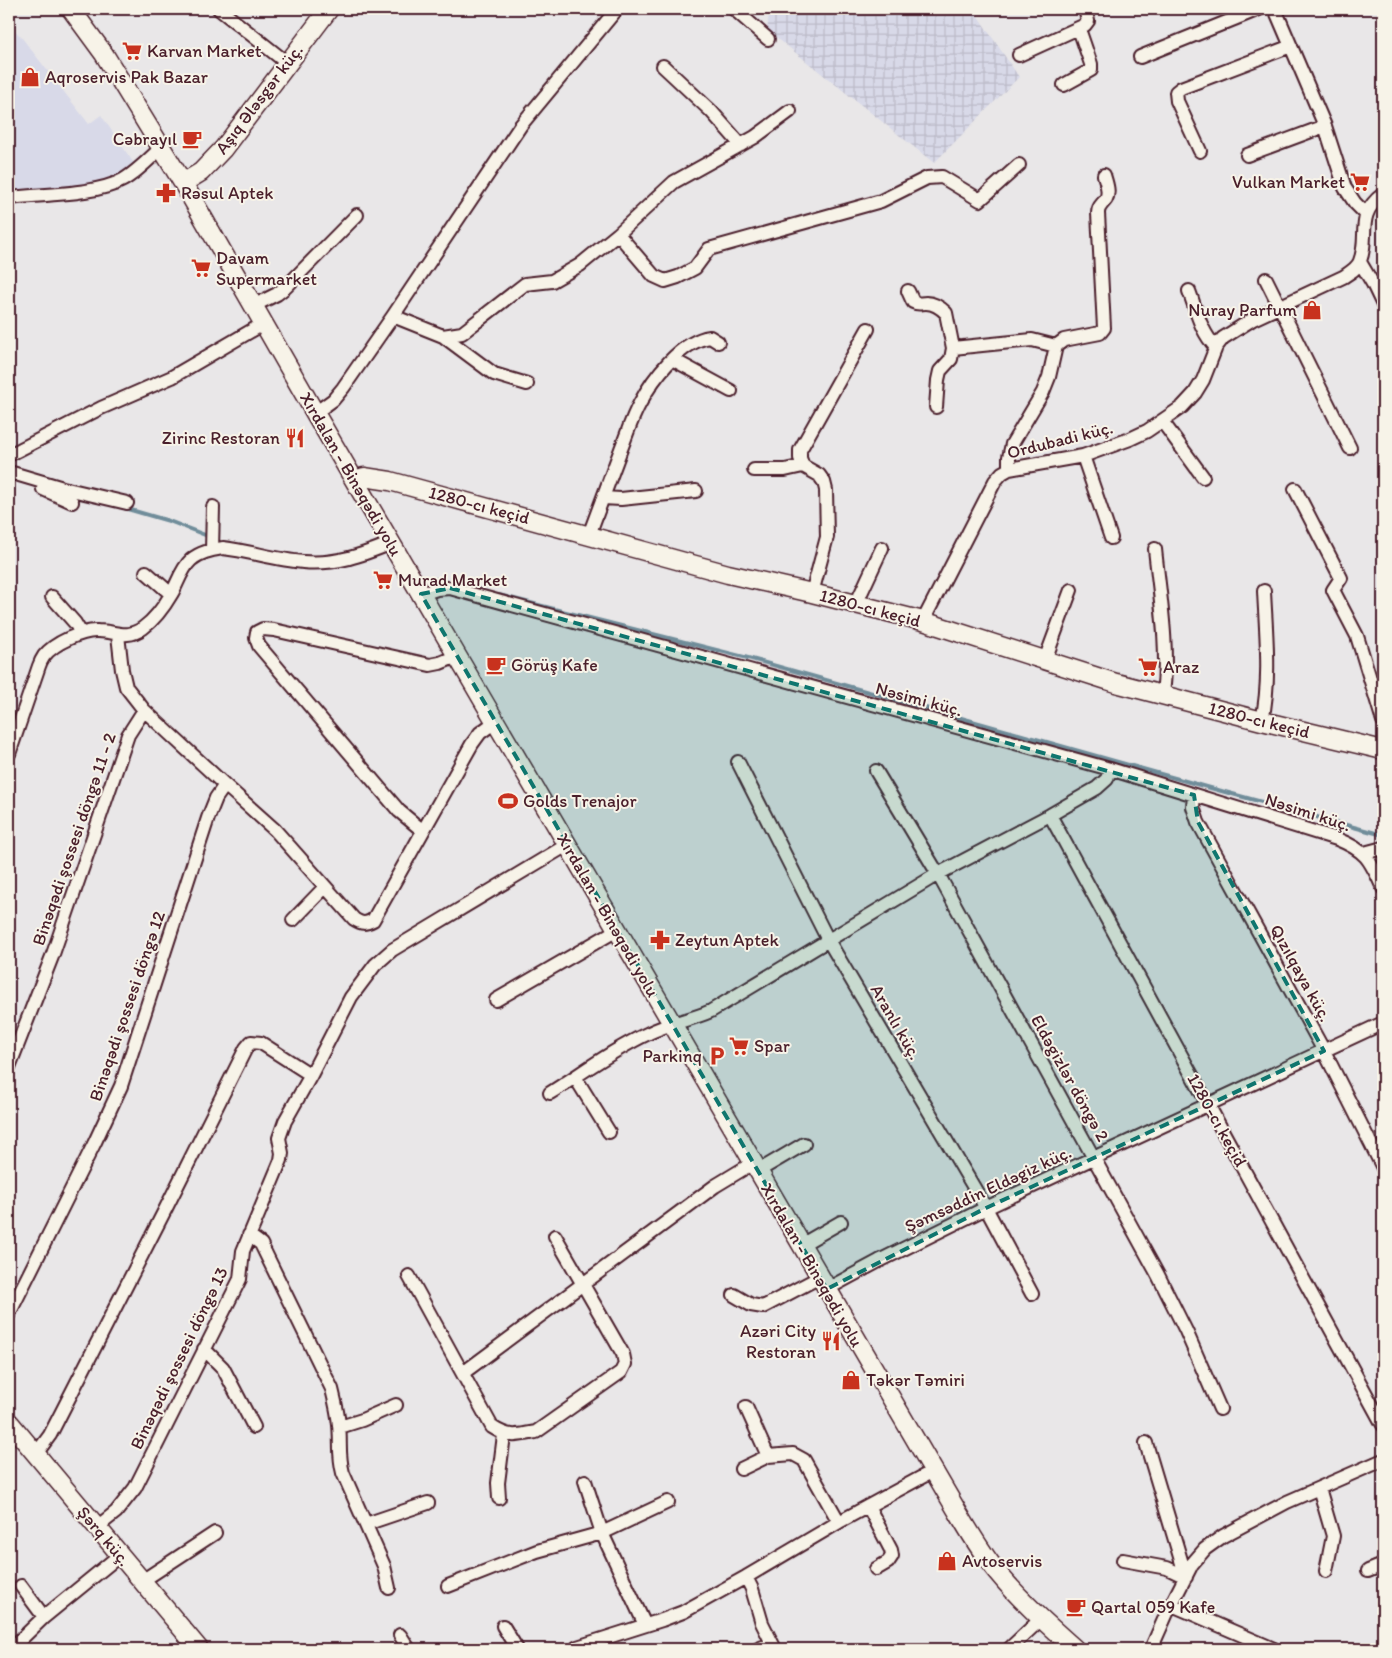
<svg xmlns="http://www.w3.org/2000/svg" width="1392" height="1658" font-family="Itim,sans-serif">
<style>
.built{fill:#d8d9e8}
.industrial{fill:url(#industrial-grid)}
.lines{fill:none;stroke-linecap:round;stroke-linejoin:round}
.stream{stroke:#6f8d9a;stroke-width:4}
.street-casing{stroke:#4a1f2b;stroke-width:16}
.secondary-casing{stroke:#4a1f2b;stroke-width:21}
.street{stroke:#f7f3e8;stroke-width:12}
.secondary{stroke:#f7f3e8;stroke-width:18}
.marked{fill:#0f766e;fill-opacity:0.2;stroke:#0f766e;stroke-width:4;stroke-dasharray:10 6;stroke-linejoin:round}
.labels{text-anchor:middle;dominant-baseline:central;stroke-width:4;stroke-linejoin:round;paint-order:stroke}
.poi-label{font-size:18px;fill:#4a1f2b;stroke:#f7f3e8;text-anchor:start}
.street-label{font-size:18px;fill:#4a1f2b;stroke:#f7f3e8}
</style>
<defs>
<pattern id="industrial-grid" width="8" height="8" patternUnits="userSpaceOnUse" patternTransform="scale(1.25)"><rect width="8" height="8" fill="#d8d9e8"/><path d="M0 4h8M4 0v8" fill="none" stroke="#bbbac7"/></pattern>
</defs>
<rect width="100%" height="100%" fill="#e9e7e8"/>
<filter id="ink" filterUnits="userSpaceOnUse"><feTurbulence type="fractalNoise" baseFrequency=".02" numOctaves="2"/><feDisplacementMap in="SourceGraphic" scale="10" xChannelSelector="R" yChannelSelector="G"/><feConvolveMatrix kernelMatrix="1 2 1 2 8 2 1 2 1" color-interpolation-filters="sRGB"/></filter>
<g filter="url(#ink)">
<path class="built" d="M9 24 22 38 89 124 101 115 135 165 124 172 96 183 9 193Z"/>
<path class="industrial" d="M743 9H973L1019 77 934 163 767 30 769 14Z"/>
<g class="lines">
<path class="stream" d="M124 508 169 521 205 535
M436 579 451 583
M499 595 748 658 1214 789 1383 835"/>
<defs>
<path id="street" d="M219 9 287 63
M734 9 768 39
M1275 9 1325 126 1345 188 1355 203 1366 214
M1019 55 1085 25 1088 21 1085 9
M1140 57 1259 9
M663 66 711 111 741 145
M1064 85 1091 70V64L1079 29
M1200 151 1177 101 1176 92 1181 88 1291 46
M1247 155 1325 126
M9 198C41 194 96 195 123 180 137 172 150 158 162 147
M618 234 654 276 665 281 678 277 695 268 709 249 881 201 927 178 942 177 980 200 1019 165
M1360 262 1373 284 1383 305
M1266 279 1350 448
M908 291 913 302C919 305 920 303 926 303 934 303 941 308 946 313L953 348 951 359 940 371 938 380 936 407
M1189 291C1196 309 1201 333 1216 347
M253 306 277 294 286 287 357 215
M393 316 443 336 462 333 525 284 552 281 580 265 618 234 674 182 755 137 790 111
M443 336 494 374 527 384
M953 348 1032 340 1056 346
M672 359 731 391
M315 413 333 400 343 388 393 316 521 125 617 9
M1162 421 1203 477
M9 455 101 408 172 377 263 324
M1083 456 1111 538
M1009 469V457L1012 444 1043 392 1049 377 1056 346 1064 340 1100 333 1104 328 1098 213C1098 206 1102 205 1106 199 1110 192 1106 182 1104 175
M754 470H785L803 466
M9 472 63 488 127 503
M43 489 72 502
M1295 489 1341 578 1333 590 1357 636 1383 721
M603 498 621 499 696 491
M589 535C600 506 610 478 621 449 627 434 632 417 640 403 653 378 681 341 710 337L718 342
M1155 549C1160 597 1169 647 1163 695
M212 550 213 507
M146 572 171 594
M812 593 827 537 826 490 824 482 819 475 803 466 800 458V450L868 329
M421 594 437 589 450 588 1110 769 1337 839C1367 851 1370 860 1383 888
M52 597 75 623 81 633
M856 604 882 548
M923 621 995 481 1002 473 1009 469 1083 456 1130 439 1147 431 1182 407 1195 393 1203 380 1216 347 1223 338 1253 319 1343 277C1349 273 1358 268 1360 261 1370 235 1354 216 1383 194
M118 635 122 670 126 687 144 710 225 785 275 830 354 919C362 924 365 924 373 920L472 744 480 733 495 722
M1045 660 1071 590
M1262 721C1271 678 1266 634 1264 591
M9 754 39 666C40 663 42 659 44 656 54 643 83 630 98 631 116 631 126 640 143 628 154 620 165 605 172 593 178 582 182 568 191 560 200 552 212 550 223 548 250 551 276 560 303 562 336 565 362 555 392 543
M738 762 828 940 986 1208 1032 1294
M876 771 938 874 1158 1275 1186 1331 1220 1409
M1194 795 1193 807 1198 822 1324 1051 1383 1168
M1050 815 1383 1425
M423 831 399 811 259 646 256 638 257 632 263 629 274 630 430 665 440 663 457 656
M1364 853 1383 848
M293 920 325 887
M496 1000 617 930
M9 1067 53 954 128 735 144 710
M575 1077 609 1132
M550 1093C582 1073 614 1049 649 1033 669 1023 691 1020 711 1011L938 874 1050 815 1097 788 1107 779 1110 769
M758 1171 804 1144
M249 1235 261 1244 332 1389C335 1401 338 1413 339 1425 341 1443 338 1454 343 1473L384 1566 389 1588
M801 1245 841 1222
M409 1276 492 1427C509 1438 516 1436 536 1432L621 1372 625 1364 623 1354 555 1236
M827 1289 879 1261 986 1208 1383 1023
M734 1295 751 1305 763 1307 820 1277
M9 1314 94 1144 121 1086 208 818 216 798 225 785
M204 1349 223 1368 254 1427
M463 1373 715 1186 753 1163
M746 1407 768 1456 793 1454 804 1460 839 1522
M340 1427 362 1420 396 1405
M36 1454 50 1435 166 1208 246 1048 251 1042 261 1043 311 1075
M741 1469 768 1456
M585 1481 602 1533 645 1625
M1319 1488 1333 1536 1326 1571
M499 1498 498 1483 504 1435
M868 1506 891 1550 892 1556 888 1562 876 1569
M366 1524 428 1503
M96 1528 116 1512 135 1488 240 1279 243 1251 281 1160 282 1153 279 1138 285 1121 311 1075 351 997 375 965 392 950 567 845
M1123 1560 1167 1568 1186 1577 1146 1443
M1368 1571 1383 1565
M746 1577 752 1589 762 1623 775 1649
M142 1581 215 1533
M21 1586 44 1617
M448 1586 537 1551 602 1533 668 1502
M1172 1605 1274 1649
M503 1626 517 1649
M400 1635 409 1649
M577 1647 662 1620 683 1612 746 1577 839 1522 933 1471
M11 1649 44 1617 120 1555
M758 1649 772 1643
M1009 1649 1041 1619
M1151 1649 1167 1613 1192 1564 1205 1549 1223 1536 1287 1502 1383 1460"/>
<path id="secondary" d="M71 9 104 54 183 183 315 413 956 1509C969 1531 982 1554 998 1573 1021 1601 1048 1625 1075 1649
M183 183 201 172 223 149 329 9
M355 480 364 477 390 481 728 574 812 593 923 621 1116 683 1262 721 1383 750
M9 1422 199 1649"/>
</defs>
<use href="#street" class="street-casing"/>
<use href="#secondary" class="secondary-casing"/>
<use href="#street" class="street"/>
<use href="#secondary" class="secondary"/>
</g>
</g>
<path class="marked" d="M450 588 1194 795 1198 822 1324 1051 986 1208 827 1289 421 594Z"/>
<defs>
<symbol id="supermarket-bare" viewBox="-9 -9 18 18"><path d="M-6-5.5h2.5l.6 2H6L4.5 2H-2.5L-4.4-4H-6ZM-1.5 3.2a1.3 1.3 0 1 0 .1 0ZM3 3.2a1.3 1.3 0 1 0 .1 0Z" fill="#c8321e" stroke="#f7f3e8" stroke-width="2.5" paint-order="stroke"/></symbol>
<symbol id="shop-bare" viewBox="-9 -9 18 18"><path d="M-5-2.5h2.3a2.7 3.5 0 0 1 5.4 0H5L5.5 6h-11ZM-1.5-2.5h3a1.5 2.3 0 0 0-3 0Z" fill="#c8321e" stroke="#f7f3e8" stroke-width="2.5" paint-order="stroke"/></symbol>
<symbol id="cafe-bare" viewBox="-9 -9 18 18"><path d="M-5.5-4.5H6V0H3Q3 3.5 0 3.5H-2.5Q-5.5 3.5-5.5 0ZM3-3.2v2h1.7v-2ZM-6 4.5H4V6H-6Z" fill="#c8321e" stroke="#f7f3e8" stroke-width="2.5" paint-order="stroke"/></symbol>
<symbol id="pharmacy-bare" viewBox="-9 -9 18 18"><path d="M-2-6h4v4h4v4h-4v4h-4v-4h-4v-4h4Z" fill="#c8321e" stroke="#f7f3e8" stroke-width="2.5" paint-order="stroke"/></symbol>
<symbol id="restaurant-bare" viewBox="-9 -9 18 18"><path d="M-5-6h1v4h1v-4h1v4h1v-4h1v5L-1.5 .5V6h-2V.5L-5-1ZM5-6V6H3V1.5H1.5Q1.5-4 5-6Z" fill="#c8321e" stroke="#f7f3e8" stroke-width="2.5" paint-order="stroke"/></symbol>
<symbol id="stadium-bare" viewBox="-9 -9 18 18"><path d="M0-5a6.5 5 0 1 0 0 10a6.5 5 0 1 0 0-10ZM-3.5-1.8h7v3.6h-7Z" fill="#c8321e" stroke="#f7f3e8" stroke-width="2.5" paint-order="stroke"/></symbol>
<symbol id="parking-bare" viewBox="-9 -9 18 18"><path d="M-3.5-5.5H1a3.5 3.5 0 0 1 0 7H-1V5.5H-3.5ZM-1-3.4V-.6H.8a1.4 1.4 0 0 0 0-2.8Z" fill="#c8321e" stroke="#f7f3e8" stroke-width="2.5" paint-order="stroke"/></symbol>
</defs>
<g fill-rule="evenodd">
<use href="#supermarket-bare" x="118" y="37" width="28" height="28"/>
<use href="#shop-bare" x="16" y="63" width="28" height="28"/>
<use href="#cafe-bare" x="178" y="125" width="28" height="28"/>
<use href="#supermarket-bare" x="1346" y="168" width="28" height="28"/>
<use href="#pharmacy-bare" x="152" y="179" width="28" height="28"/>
<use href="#supermarket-bare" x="187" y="254" width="28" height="28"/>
<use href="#shop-bare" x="1298" y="296" width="28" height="28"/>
<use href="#restaurant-bare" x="281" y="424" width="28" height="28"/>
<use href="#supermarket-bare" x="369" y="566" width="28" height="28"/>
<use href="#cafe-bare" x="482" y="651" width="28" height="28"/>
<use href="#supermarket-bare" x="1134" y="653" width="28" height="28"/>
<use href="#stadium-bare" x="494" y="787" width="28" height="28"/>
<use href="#pharmacy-bare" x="646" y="926" width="28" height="28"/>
<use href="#supermarket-bare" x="725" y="1032" width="28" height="28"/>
<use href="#parking-bare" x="703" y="1042" width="28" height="28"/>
<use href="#restaurant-bare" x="817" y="1327" width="28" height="28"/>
<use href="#shop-bare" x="837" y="1366" width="28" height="28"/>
<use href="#shop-bare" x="933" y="1547" width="28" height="28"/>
<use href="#cafe-bare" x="1062" y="1593" width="28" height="28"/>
</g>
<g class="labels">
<g class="poi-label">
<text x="147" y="51">Karvan Market</text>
<text x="45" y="77">Aqroservis Pak Bazar</text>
<text x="177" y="139" text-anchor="end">Cəbrayıl</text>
<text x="1345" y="182" text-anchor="end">Vulkan Market</text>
<text x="181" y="193">Rəsul Aptek</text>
<text x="216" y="258">Davam<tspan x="216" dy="21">Supermarket</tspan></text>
<text x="1297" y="310" text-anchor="end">Nuray Parfum</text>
<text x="280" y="438" text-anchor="end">Zirinc Restoran</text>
<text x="398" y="580">Murad Market</text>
<text x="511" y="665">Görüş Kafe</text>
<text x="1163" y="667">Araz</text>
<text x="523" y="801">Golds Trenajor</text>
<text x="675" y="940">Zeytun Aptek</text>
<text x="754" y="1046">Spar</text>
<text x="702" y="1056" text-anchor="end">Parkinq</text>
<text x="816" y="1331" text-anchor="end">Azəri City<tspan x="816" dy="21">Restoran</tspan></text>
<text x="866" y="1380">Təkər Təmiri</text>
<text x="962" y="1561">Avtoservis</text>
<text x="1091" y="1607">Qartal 059 Kafe</text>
</g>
<g class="street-label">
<text transform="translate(259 99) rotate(-53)">Aşıq Ələsgər küç.</text>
<text transform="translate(1060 440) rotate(-14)">Ordubadi küç.</text>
<text transform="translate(351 474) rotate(60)">Xırdalan - Binəqədi yolu</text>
<text transform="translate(479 505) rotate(15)">1280-cı keçid</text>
<text transform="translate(870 608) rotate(15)">1280-cı keçid</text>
<text transform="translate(919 699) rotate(15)">Nəsimi küç.</text>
<text transform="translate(1259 720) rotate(14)">1280-cı keçid</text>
<text transform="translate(1308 812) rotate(18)">Nəsimi küç.</text>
<text transform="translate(74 839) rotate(-71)">Binəqədi şossesi döngə 11 - 2</text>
<text transform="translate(608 915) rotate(60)">Xırdalan - Binəqədi yolu</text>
<text transform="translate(1301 973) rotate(61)">Qızılqaya küç.</text>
<text transform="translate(127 1006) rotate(-71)">Binəqədi şossesi döngə 12</text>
<text transform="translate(896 1022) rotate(60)">Aranlı küç.</text>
<text transform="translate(1070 1078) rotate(61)">Eldəgizlər döngə 2</text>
<text transform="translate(1217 1120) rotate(61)">1280-cı keçid</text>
<text transform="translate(988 1189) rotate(-25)">Şəmsəddin Eldəgiz küç.</text>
<text transform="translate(812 1265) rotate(60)">Xırdalan - Binəqədi yolu</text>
<text transform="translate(179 1358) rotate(-64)">Binəqədi şossesi döngə 13</text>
<text transform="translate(104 1536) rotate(50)">Şərq küç.</text>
</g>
</g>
<rect width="1392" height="1658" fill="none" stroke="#f7f3e8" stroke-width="30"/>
<rect x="15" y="15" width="1362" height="1628" fill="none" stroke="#4a1f2b" stroke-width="2" filter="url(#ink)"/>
</svg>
